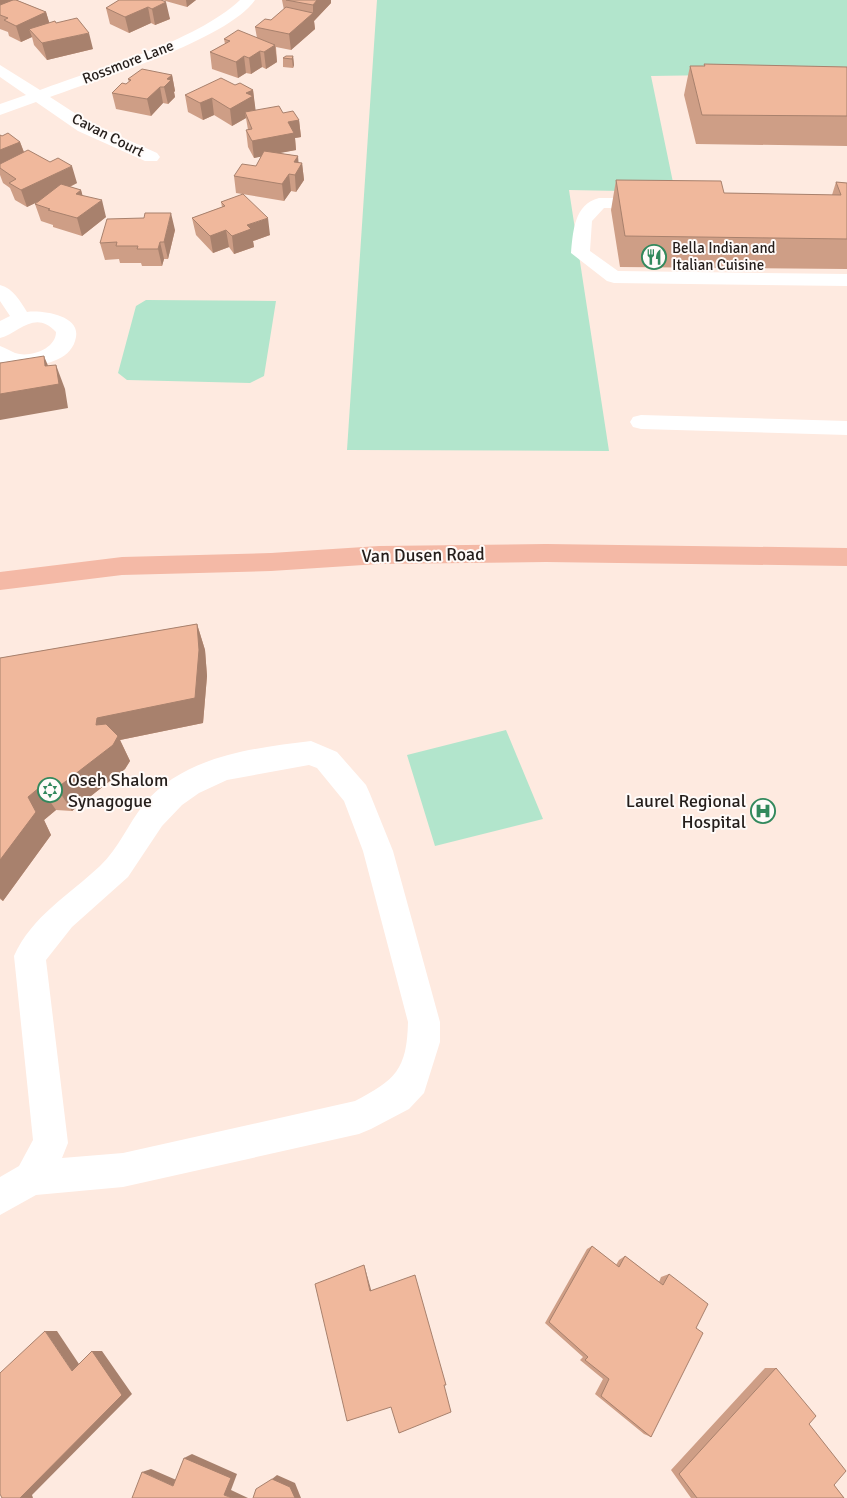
<svg xmlns="http://www.w3.org/2000/svg" width="847" height="1498" font-family="Signika,sans-serif">
<style>
.green{fill:#b2e5cc}
.lines{fill:none;stroke-linecap:round;stroke-linejoin:round}
.minor{fill:#fff;fill-rule:evenodd}
.major{fill:#f4b9a6;fill-rule:evenodd}
.wall{fill:#ce9e86}
.shaded-wall{fill:#a8816d}
.building{fill:#f0b89c;stroke:#a8816d}
.labels{text-anchor:middle;dominant-baseline:central;stroke-width:4;stroke-linejoin:round;paint-order:stroke}
.far-street-label{font-size:15px;fill:#251e1b;stroke:#fffbf9}
.far-poi-label{font-size:15px;fill:#251e1b;stroke:#fffbf9;text-anchor:start}
.street-label{font-size:18px;fill:#251e1b;stroke:#fffbf9}
.poi-label{font-size:18px;fill:#251e1b;stroke:#fffbf9;text-anchor:start}
</style>
<rect width="100%" height="100%" fill="#feeae0"/>
<path class="green" d="M377 0H847V71L836 73 651 76 675 192 569 190 609 451 347 450Z
M146 300 276 301 264 376 250 383 127 380 118 373 136 306Z
M506 730 543 819 435 846 407 755Z"/>
<g class="lines">
<path class="minor" d="M240 0H255C227 40 99 79 50 97L90 123 157 153 160 157 157 161H145L78 131 36 102 0 115V104L26 95 0 77V65L40 90C99 68 195 42 240 0Z
M599 198H649L655 199 658 203 655 207 649 208H604L592 221 590 251 618 271 847 274V286L614 283 607 281 571 253C573 232 574 204 599 198Z
M0 285C14 289 20 301 27 312 42 310 80 315 76 337 71 368 22 369 0 362V346C6 348 10 351 15 353 30 358 56 349 56 332 35 309 19 333 0 338V321L10 316 0 301Z
M641 415 847 421V435L641 429 633 427 630 422 633 417Z
M311 741 337 752 366 785 370 794 393 851 440 1022V1042L424 1093 409 1109 371 1129 359 1134 123 1187 36 1195 0 1215V1177L19 1166 33 1140 14 956C32 916 69 895 100 866 119 848 128 824 144 804 184 756 253 748 311 741ZM309 765 317 768 344 801 363 851 408 1022C407 1070 395 1080 355 1101L123 1153 62 1158 68 1143 46 960 72 927 128 877 162 826 182 805 199 793 227 780Z"/>
<path class="major" d="M546 544 847 548V566L546 562 379 564 271 571 122 575 0 590V572L122 557 271 553 379 546Z"/>
</g>
<path class="wall" d="M0 0 19 1 46 12 49 23H56L93 49 47 60 34 45 32 37 21 42 9 36 8 32 0 29Z
M119 0H196L187 7 162 0 170 19 155 25 151 23 129 33 110 24 106 8Z
M282 0H331V3L314 21 315 29 291 50 276 47 277 62 266 69 262 67 251 74 246 73 238 78 212 69 210 52 225 44 224 39 257 38 255 27 271 20 284 10Z
M293 56 294 65 293 68 283 67V58Z
M704 64 847 67V146L696 144 684 95 690 66H704Z
M172 75 175 91 174 92 175 97 168 104 163 103 151 116 116 109 112 93 126 84 129 82 128 79Z
M235 85 253 90 255 110 283 113 299 120 301 137 295 138 296 150 278 153 298 156V163H302L304 180 296 192 291 191 284 201 236 193 234 176 256 166 262 156 254 158 248 147 246 130H248L246 118 232 126 214 115 203 120 188 112 185 95Z
M0 135 2 136 20 142 24 152 77 183 70 187 81 190 82 195 106 217 82 236 53 227V225L41 221 35 204 37 202 27 207 15 200 10 188 3 183 0 175Z
M616 180 724 193 832 195 836 182 847 183V269L620 267 611 210Z
M221 202 270 235 253 241 254 247 234 254 229 247 213 253 196 235 192 218 222 207Z
M175 230 168 259H164L162 266H142L141 263H120L119 259 105 260 100 243Z
M197 624 205 650 207 676 203 723 120 740 130 761 125 769 72 811 56 810 44 820 51 835 3 901 0 899V658Z
M592 1246 616 1265 619 1260 625 1256 659 1282 661 1277 669 1274 696 1328 651 1437 644 1434 595 1394 603 1379 580 1360 583 1357 545 1323 587 1249Z
M765 1368H776L809 1424 834 1485 844 1498H691L671 1470Z"/>
<path class="shaded-wall" d="M0 0H18L19 3 0 15Z
M186 0H196L187 7Z
M317 0H331V3L314 21 315 29 291 50 289 34 313 13V5Z
M166 2 170 19 155 25 152 9Z
M148 7 151 23 129 33 125 17Z
M46 12 51 28 29 29 32 37 21 42 16 26Z
M89 33 93 49 47 60 42 43Z
M275 45 277 62 266 69 264 52Z
M260 51 262 67 251 74 249 58Z
M244 56 246 73 238 78 236 62Z
M293 56 294 65 293 68 292 59Z
M172 75 175 91 174 92 175 97 168 104 164 87 167 79Z
M160 87 163 103 151 116 147 99Z
M253 90 256 113 245 112 246 118 232 126 230 109 246 93Z
M212 98 214 115 203 120 200 103Z
M299 120 301 137 295 138 296 150 254 158 252 141 288 122Z
M20 142 26 158 0 168V150Z
M298 156 299 168 302 163 304 180 296 192 294 162Z
M72 166 77 183 27 207 21 190Z
M289 174 291 191 284 201 282 184Z
M81 190 86 207 76 194Z
M102 200 106 217 82 236 77 218Z
M171 213 175 230 168 259 164 242Z
M268 218 270 235 253 241 254 247 234 254 232 236 247 225Z
M226 230 229 247 213 253 210 236Z
M160 242 164 259 162 266 158 249Z
M44 356 54 380 56 365 65 389 68 408 0 420V394L45 366Z
M197 624 205 650 207 676 203 723 120 740 130 761 125 769 72 811 57 788 96 725 97 718Z
M40 787 56 810 44 820 51 835 3 901 0 898V860L28 797Z
M364 1265 365 1268 372 1293 370 1291Z
M45 1331H57L83 1370 72 1371Z
M92 1351H102L132 1394 32 1495 33 1498H20Z
M192 1454 237 1474 231 1490 248 1498H232L224 1495 184 1458Z
M151 1469 181 1482 173 1486 142 1472Z
M277 1475 295 1483 301 1498H295L272 1479Z"/>
<path class="building" d="M13 0H16L46 12 16 26 4 20 8 18 0 15V5Z
M119 0H161L166 2 152 9 148 7 125 17 106 8Z
M286 0H317L313 5Z
M286 7 313 13 289 34 255 27 265 19 271 20Z
M77 18 89 33 42 43 29 29 55 21 56 23Z
M238 30 275 45 264 52 260 51 249 58 244 56 236 62 210 52 230 41 224 39Z
M286 56H293L292 59 283 58Z
M704 64 847 67V116L702 115 690 66H705Z
M142 69 172 75 167 79 171 80 164 87H160L147 99 112 93 122 83 126 84 131 80 128 79Z
M221 78 235 85 240 83 253 90 246 93 253 96 230 109 212 98 200 103 185 95Z
M279 106 283 113 293 111 299 120 288 122 294 133 252 141 246 130 252 129 245 112Z
M8 133 20 142 0 150V135L2 136Z
M28 150 50 162 58 158 72 166 21 190 9 183 16 179 0 168V164Z
M264 151 298 156 294 162 302 163 295 175 289 174 282 184 234 176 242 164 256 166Z
M616 180 721 181 724 193 841 195 836 182 847 183V239L625 236Z
M61 184 81 190 76 194 102 200 77 218 48 210 50 209 35 204Z
M243 194 268 218 247 225 251 229 232 236 226 230 210 236 192 218 225 206 221 202Z
M145 213H171L164 242H160L158 249H137L138 246H116L117 242 100 243 107 219 144 218Z
M44 356 45 366 56 365 59 384 0 394V363Z
M197 624 199 650 195 698 97 718 96 725 106 724 118 736 113 745 57 788 40 787 28 797 36 812 0 860V658Z
M592 1246 619 1267 625 1256 663 1285 669 1274 708 1304 696 1328 703 1333 651 1437 601 1396 609 1379 585 1360 588 1357 549 1322Z
M364 1265 370 1291 415 1275 446 1385H444L451 1412 399 1433 391 1407 347 1421 315 1284Z
M45 1331 72 1371 92 1351 122 1395 20 1498H2L0 1494V1373Z
M776 1368 816 1416 809 1424 846 1471 834 1485 844 1498H697L679 1474Z
M184 1458 231 1478 224 1495 232 1498H132L142 1472 173 1486Z
M272 1479 290 1487 295 1498H253L256 1489Z"/>
<defs>
<symbol id="restaurant-ring" viewBox="-11 -11 22 22"><circle r="9.5" fill="#fffbf9" stroke="#32895d" stroke-width="1.5"/><path d="M-5-6h1v4h1v-4h1v4h1v-4h1v5L-1.5 .5V6h-2V.5L-5-1ZM5-6V6H3V1.5H1.5Q1.5-4 5-6Z" fill="#32895d"/></symbol>
<symbol id="synagogue-ring" viewBox="-11 -11 22 22"><circle r="9.5" fill="#fffbf9" stroke="#32895d" stroke-width="1.5"/><path d="M0-6.5L5.6 3.2H-5.6ZM0 6.5L5.6-3.2H-5.6Z" fill="#32895d"/></symbol>
<symbol id="hospital-ring" viewBox="-11 -11 22 22"><circle r="9.5" fill="#fffbf9" stroke="#32895d" stroke-width="1.5"/><path d="M-5-5h3v3.5h4V-5h3V5h-3V1.5h-4V5h-3Z" fill="#32895d"/></symbol>
</defs>
<g fill-rule="evenodd">
<use href="#restaurant-ring" x="640" y="243" width="28" height="28"/>
<use href="#synagogue-ring" x="36" y="776" width="28" height="28"/>
<use href="#hospital-ring" x="749" y="797" width="28" height="28"/>
</g>
<g class="labels">
<g class="far-street-label">
<text transform="translate(128 62) rotate(-21)">Rossmore Lane</text>
<text transform="translate(108 135) rotate(27)">Cavan Court</text>
</g>
<g class="far-poi-label">
<text x="672" y="248">Bella Indian and<tspan x="672" dy="17">Italian Cuisine</tspan></text>
</g>
<g class="street-label">
<text transform="translate(423 555) rotate(-1)">Van Dusen Road</text>
</g>
<g class="poi-label">
<text x="68" y="780">Oseh Shalom<tspan x="68" dy="21">Synagogue</tspan></text>
<text x="746" y="801" text-anchor="end">Laurel Regional<tspan x="746" dy="21">Hospital</tspan></text>
</g>
</g>
</svg>
